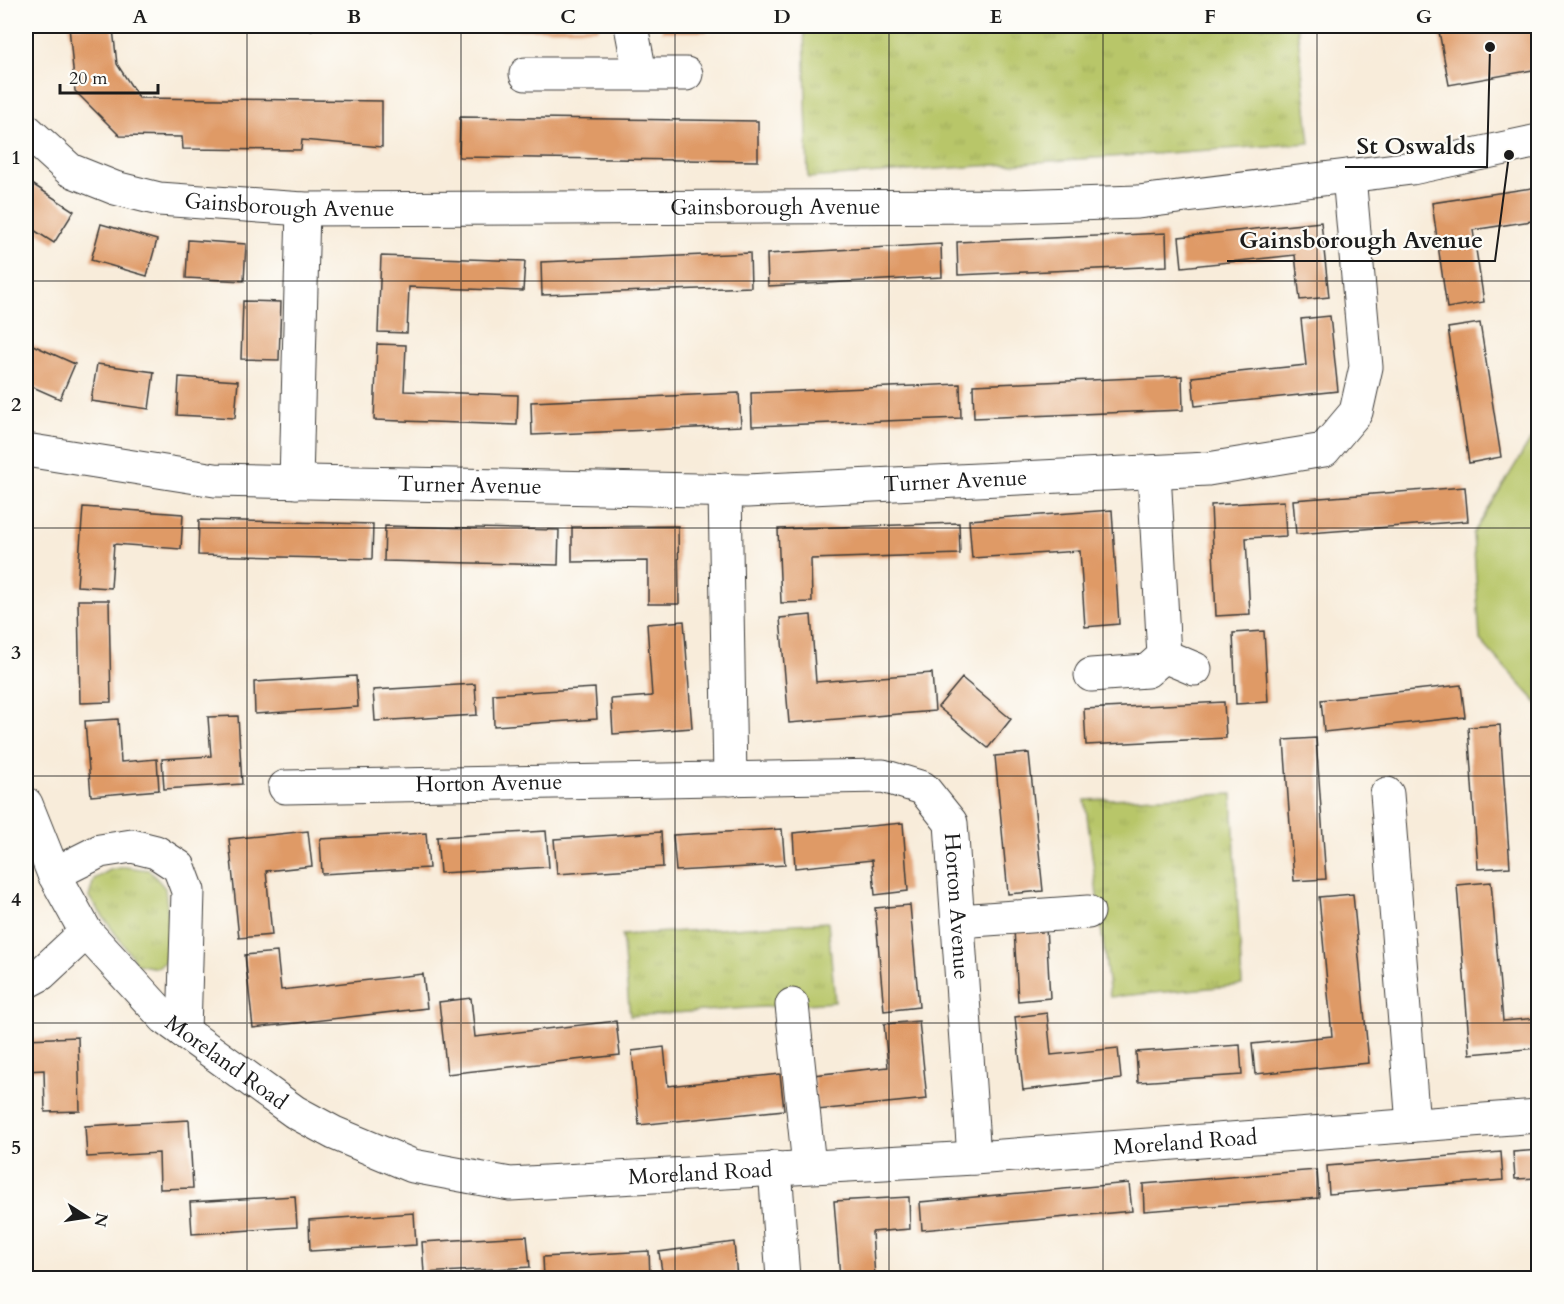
<svg xmlns="http://www.w3.org/2000/svg" width="1564" height="1304" font-family="Cardo,serif">
<style>
.grass{fill:url(#grass-tufts);stroke:#6a7142;stroke-width:1.5}
.green{fill:#b8c669;stroke:#6a7142;stroke-width:1.5}
.building{fill:#df9a66}
.lines{fill:none;stroke-linecap:round;stroke-linejoin:round}
.minor-casing{stroke:#3d3b38;stroke-width:35}
.minor{stroke:#fff;stroke-width:33}
.grid{fill:none;stroke:#1c1c1c;stroke-width:1.5;stroke-opacity:0.55}
.labels{text-anchor:middle;dominant-baseline:central;stroke-width:4.5;stroke-linejoin:round;paint-order:stroke}
.street-label{font-size:22px;fill:#1c1c1c;stroke:#fdfcf7}
.leader{fill:none;stroke:#1c1c1c;stroke-width:2}
.callout-dot{fill:#1c1c1c;stroke:#fdfcf7;stroke-width:2}
.callout-label{font-size:24px;text-anchor:middle;font-weight:bold;fill:#1c1c1c;stroke:#fdfcf7;stroke-width:4.5;stroke-linejoin:round;paint-order:stroke}
.neatline{fill:none;stroke:#1c1c1c;stroke-width:2}
.grid-label{font-size:20px;text-anchor:middle;font-weight:bold;fill:#1c1c1c}
</style>
<defs>
<pattern id="grass-tufts" width="24" height="20" patternUnits="userSpaceOnUse" patternTransform="scale(1.5)"><rect width="24" height="20" fill="#b8c669"/><path d="M3 7l-1-3M5 7V3M7 7l1-3M15 17l-1-3M17 17v-4M19 17l1-3" fill="none" stroke="#9eaa5a"/></pattern>
</defs>
<rect width="100%" height="100%" fill="#fdfcf7"/>
<filter id="ink" filterUnits="userSpaceOnUse"><feTurbulence type="fractalNoise" baseFrequency=".0167" numOctaves="2"/><feDisplacementMap in="SourceGraphic" scale="12" xChannelSelector="R" yChannelSelector="G"/><feConvolveMatrix kernelMatrix="1 2 1 2 8 2 1 2 1" color-interpolation-filters="sRGB"/></filter>
<filter id="wash" filterUnits="userSpaceOnUse"><feTurbulence type="fractalNoise" baseFrequency=".008" numOctaves="4" result="noise"/><feDisplacementMap in="SourceGraphic" scale="24" xChannelSelector="R" yChannelSelector="G"/><feGaussianBlur stdDeviation="1.35" result="paint"/><feColorMatrix in="noise" values="0 0 0 0 0 0 0 0 0 0 0 0 0 0 0 0 0 1.4 0 .05"/><feComposite in="paint" operator="in"/></filter>
<g filter="url(#wash)">
<rect width="100%" height="100%" fill="#f8ecda"/>
<path class="grass" d="M804 26H1297L1310 143 808 178Z
M1232 794 1242 985 1110 997 1085 800Z
M125 867 149 870 165 888 171 942 164 963 156 968 137 964 89 897 94 879 110 870Z
M828 922 835 1002 630 1016 622 935Z"/>
<path class="green" d="M1536 431H1538V704L1480 640 1473 534Z"/>
<g id="blocks">
<path class="building" d="M69 26H117L113 29 117 64 139 98 382 101V147L302 140 301 150 183 149 182 137 120 136 75 91Z
M279 26H312V30L279 27Z
M450 26H599V29L450 31Z
M662 26H707V32H662Z
M753 26H774V30H753Z
M1438 26H1538V69L1449 85Z
M460 117 758 121V161L459 157Z
M26 180 74 211 54 243 26 225Z
M1538 187V220L1473 230 1484 302 1447 308 1432 203Z
M1321 222 1329 297 1300 300 1295 255 1182 267 1179 237Z
M101 224 157 240 147 276 91 260Z
M1166 233 1167 266 958 275 957 242Z
M188 240 246 244 244 281 186 278Z
M941 244 942 277 768 286 767 254Z
M750 253 751 287 542 295 541 262Z
M381 256 525 261 523 291 409 287 407 333 378 332Z
M243 301 281 302 279 360 241 359Z
M1330 316 1338 391 1195 406 1192 377 1306 365 1301 319Z
M1480 323 1501 457 1469 463 1448 328Z
M26 342 75 364 60 399 26 384Z
M377 344 406 345 404 391 518 395 517 425 374 420Z
M97 364 154 372 149 409 91 401Z
M1182 376 1183 410 974 418 973 385Z
M179 377 238 381 235 418 177 415Z
M960 384 961 418 752 426 751 393Z
M739 393 741 426 532 435 531 402Z
M1465 487 1468 521 1296 534 1293 500Z
M1284 501 1286 536 1246 538 1250 614 1216 616 1211 505Z
M83 507 183 514 181 549 114 544 111 588 77 586Z
M1112 510 1119 624 1085 627 1080 551 972 558 969 520Z
M199 520 373 524 372 559 198 555Z
M959 523 960 554 811 559 812 602 781 603 778 529Z
M385 526 559 530 558 565 384 561Z
M678 526 679 604H648V561L572 562V527Z
M78 600H109L111 702 80 703Z
M811 615 816 682 932 673 935 711 789 723 780 618Z
M684 621 692 728 613 734 611 699 652 696 647 624Z
M1264 631 1268 702 1236 704 1233 633Z
M356 676 358 707 255 714 254 682Z
M962 678 1011 719 988 748 938 707Z
M475 684 477 715 375 721 373 690Z
M1461 685 1465 717 1324 732 1321 700Z
M595 688 597 719 494 726 493 694Z
M1224 702 1226 738 1086 745 1084 709Z
M238 716 242 784 164 789 162 759 211 756 208 717Z
M118 719 121 762 157 759 159 790 91 796 85 721Z
M1500 725 1510 867 1478 869 1468 727Z
M1316 738 1326 879 1294 881 1284 740Z
M1029 753 1043 891 1008 894 995 756Z
M903 823 908 891 875 895 872 860 795 868 793 833Z
M782 829 785 865 676 871 673 835Z
M308 831 312 866 266 871 272 935 239 938 229 839Z
M546 831 549 867 440 873 437 837Z
M661 832 663 867 557 874 554 839Z
M426 833 429 868 322 874 320 839Z
M1491 882 1503 1021 1538 1018V1048L1470 1054 1457 885Z
M1353 894 1369 1063 1255 1074 1252 1044 1332 1036 1319 897Z
M910 905 919 1007 884 1011 875 908Z
M1046 927 1050 998 1018 1001 1014 929Z
M277 952 281 990 423 974 427 1008 253 1028 245 955Z
M471 998 475 1037 616 1021 620 1055 447 1074 439 1002Z
M1047 1013 1051 1055 1118 1048 1121 1079 1023 1090 1015 1017Z
M919 1021 927 1099 817 1110 813 1075 888 1067 884 1024Z
M78 1037 80 1111 45 1112 44 1070 26 1071V1039Z
M1240 1045 1242 1075 1138 1082 1136 1052Z
M664 1047 668 1086 780 1074 784 1110 639 1125 632 1051Z
M189 1120 193 1188 160 1189 159 1153 87 1157 85 1126Z
M1538 1150V1178L1515 1179 1513 1152Z
M1501 1152 1503 1180 1329 1194 1327 1166Z
M1317 1170 1319 1198 1144 1211 1143 1184Z
M1129 1183 1132 1211 922 1230 920 1202Z
M295 1196 297 1227 192 1234 190 1202Z
M909 1197 910 1229 872 1232 875 1278H840L834 1201Z
M414 1213 416 1245 310 1251 309 1220Z
M527 1236 530 1267 424 1273 422 1242Z
M734 1242 737 1278H663L659 1252Z
M649 1251 650 1278H544L543 1257Z"/>
</g>
</g>
<g filter="url(#ink)">
<use href="#blocks" fill-opacity="0" stroke="#3d3b38" stroke-width="1.5"/>
<g class="lines">
<defs>
<g id="minor">
<path d="M631 26 640 73"/>
<path d="M526 74H686"/>
<path id="s1" d="M26 130 70 170 115 188 159 199 303 209 1012 206 1138 202 1412 168 1538 141"/>
<path id="s2" d="M26 450 215 480 747 491 1208 469 1324 450 1356 412 1366 367 1349 176"/>
<path d="M296 482 303 209"/>
<path d="M725 490 730 779"/>
<path d="M1164 656 1195 669"/>
<path d="M1091 675 1147 671 1164 656 1154 472"/>
<path id="s3" d="M285 787 883 776 923 788 951 823 974 1158"/>
<path d="M1387 794 1413 1125"/>
<path id="s4" d="M26 804 54 874 86 932 165 1018 295 1112 334 1133 413 1166 510 1184 974 1158 1538 1116"/>
<path d="M54 874 100 851 132 846 156 852 179 867 188 891 184 1032"/>
<path d="M958 921 1088 912"/>
<path d="M26 982 41 974 86 932"/>
<path d="M792 1005 809 1166"/>
<path d="M775 1168 783 1278"/>
</g>
</defs>
<use href="#minor" class="minor-casing"/>
<use href="#minor" class="minor"/>
</g>
</g>
<path class="grid" d="M247 26V1278M461 26V1278M675 26V1278M889 26V1278M1103 26V1278M1317 26V1278M26 281H1538M26 528H1538M26 776H1538M26 1023H1538"/>
<g class="labels">
<g class="street-label">
<text stroke="none"><textPath href="#s1" startOffset="284">Gainsborough Avenue</textPath></text>
<text stroke="none"><textPath href="#s1" startOffset="770">Gainsborough Avenue</textPath></text>
<text stroke="none"><textPath href="#s2" startOffset="932">Turner Avenue</textPath></text>
<text stroke="none"><textPath href="#s2" startOffset="446">Turner Avenue</textPath></text>
<text stroke="none"><textPath href="#s3" startOffset="204">Horton Avenue</textPath></text>
<text stroke="none"><textPath href="#s3" startOffset="768">Horton Avenue</textPath></text>
<text stroke="none"><textPath href="#s4" startOffset="334">Moreland Road</textPath></text>
<text stroke="none"><textPath href="#s4" startOffset="1324">Moreland Road</textPath></text>
<text stroke="none"><textPath href="#s4" startOffset="838">Moreland Road</textPath></text>
</g>
</g>
<path class="leader" d="M1490 47L1487 167H1345M1509 155L1495 261H1227"/>
<g class="callout-dot">
<circle cx="1490" cy="47" r="6"/>
<circle cx="1509" cy="155" r="6"/>
</g>
<g class="callout-label">
<text x="1416" y="154">St Oswalds</text>
<text x="1361" y="248">Gainsborough Avenue</text>
</g>
<rect width="1564" height="1304" fill="none" stroke="#fdfcf7" stroke-width="66"/>
<g transform="translate(87 1217) rotate(102)" stroke="#fdfcf7" stroke-width="4.5" paint-order="stroke">
<path d="M0-4.5L10 22L0 15L-10 22Z" fill="#1c1c1c"/>
<text y="-9" font-size="16" font-weight="bold" text-anchor="middle" fill="#1c1c1c">N</text>
</g>
<path d="M60 84v9h98v-9" fill="none" stroke="#1c1c1c" stroke-width="3"/>
<text x="69" y="84" font-size="18" fill="#1c1c1c" stroke="#fdfcf7" stroke-width="4.5" paint-order="stroke">20 m</text>
<rect x="33" y="33" width="1498" height="1238" class="neatline"/>
<g class="grid-label">
<text x="140" y="23">A</text>
<text x="354" y="23">B</text>
<text x="568" y="23">C</text>
<text x="782" y="23">D</text>
<text x="996" y="23">E</text>
<text x="1210" y="23">F</text>
<text x="1424" y="23">G</text>
<text x="16" y="164">1</text>
<text x="16" y="411">2</text>
<text x="16" y="659">3</text>
<text x="16" y="906">4</text>
<text x="16" y="1154">5</text>
</g>
</svg>
